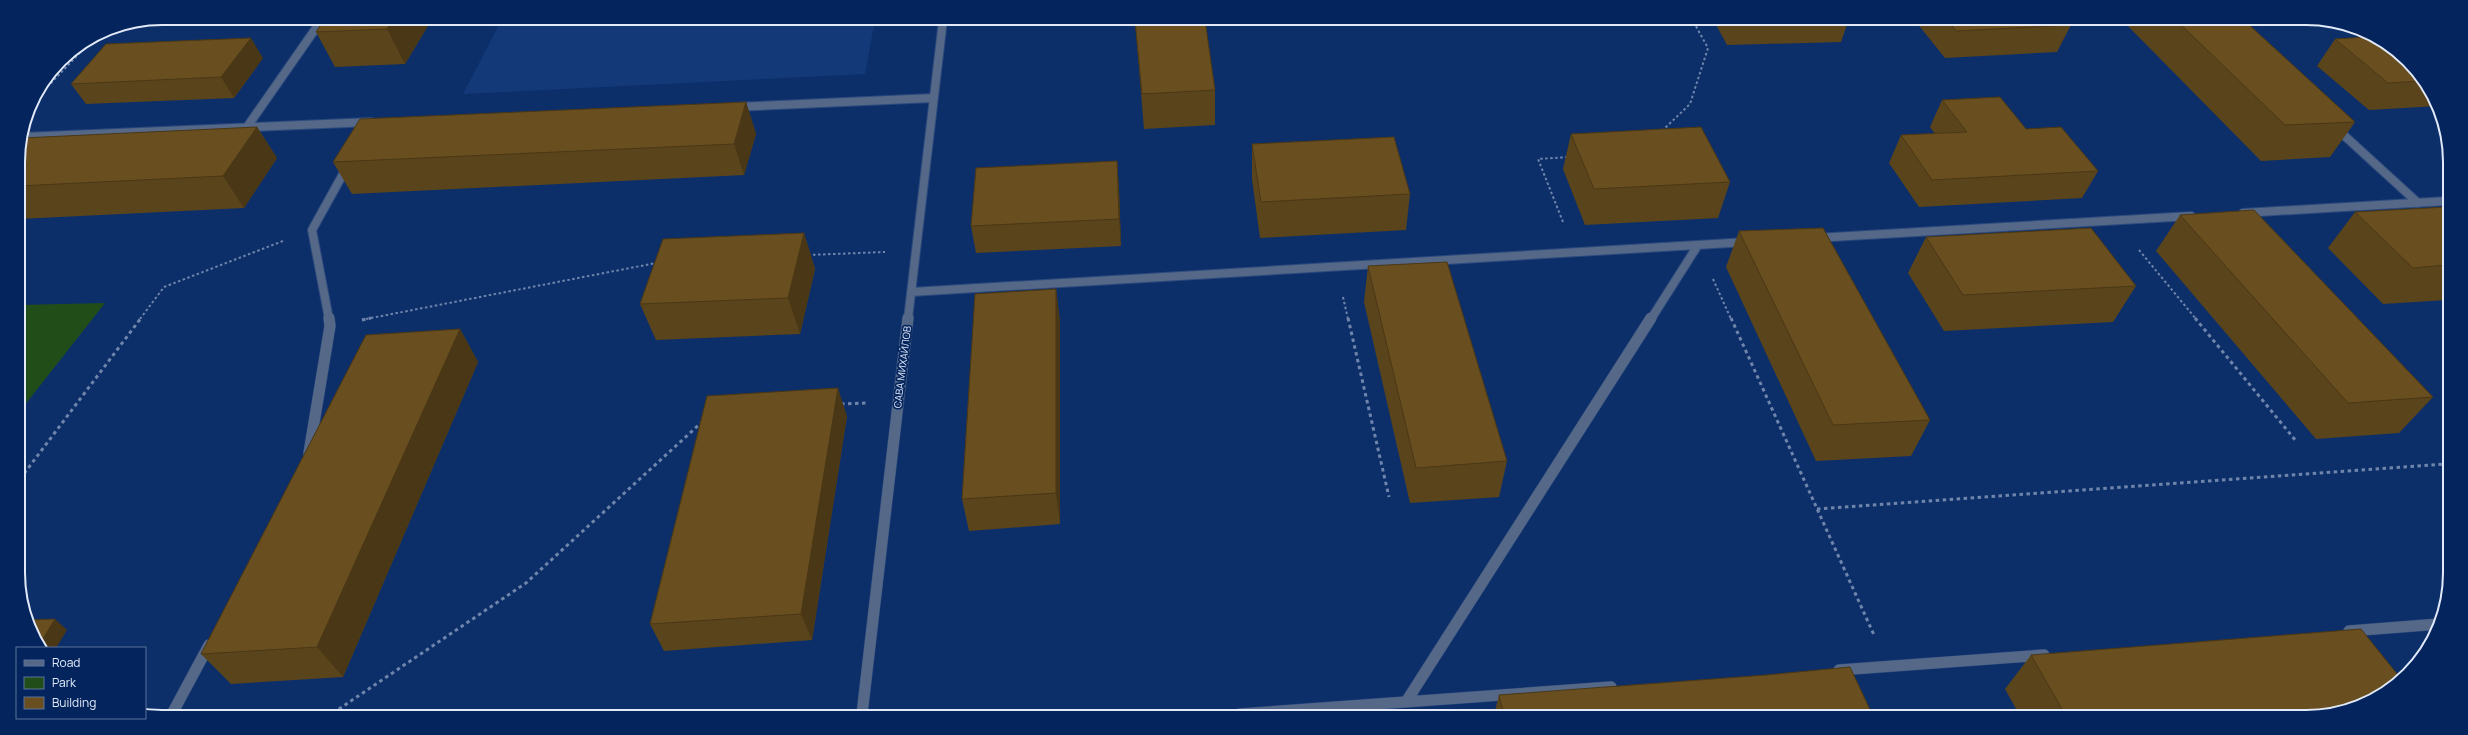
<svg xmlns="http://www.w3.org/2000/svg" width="2468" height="735" font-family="Manrope,sans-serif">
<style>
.built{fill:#143979}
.green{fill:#214e18}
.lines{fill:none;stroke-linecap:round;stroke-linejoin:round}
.minor-far1-casing{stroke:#2b497d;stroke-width:10}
.minor-casing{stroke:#2b497d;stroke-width:12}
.path-far1{stroke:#6f85ab;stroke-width:2;stroke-dasharray:2.5 2.5;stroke-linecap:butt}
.path{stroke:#6f85ab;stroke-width:3;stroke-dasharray:3.5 3.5;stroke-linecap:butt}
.minor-far1{stroke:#556887;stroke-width:8}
.minor{stroke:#556887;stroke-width:11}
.wall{fill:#5a441b}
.shaded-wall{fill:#4a3716}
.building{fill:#694f1f;stroke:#4a3716}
.labels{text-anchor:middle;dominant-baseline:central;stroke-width:3.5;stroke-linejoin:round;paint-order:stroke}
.street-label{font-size:10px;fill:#e2eaf9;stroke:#03245d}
.rim{fill:none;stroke:#e2eaf9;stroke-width:2}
</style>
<rect width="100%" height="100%" fill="#0d2f69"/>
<path class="built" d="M502 19 875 20 865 74 463 94Z"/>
<path class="green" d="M105 303 20 411 19 305Z"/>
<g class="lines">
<defs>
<path id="minor-far1" d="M735 107 933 98
M247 127 323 18
M2336 128 2418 203
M22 137 371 122
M2243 213 2447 201
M1815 238 2191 216
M911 292 1747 242
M329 319 312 230 348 165
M908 319 943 20
M1651 319 1698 245"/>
<path id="minor" d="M309 453 330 326 329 318
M2349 631 2439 624
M1839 670 2044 655
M1406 702 1651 318
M173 712 209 645
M862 714 908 318
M1240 714 1611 687"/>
</defs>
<use href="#minor-far1" class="minor-far1-casing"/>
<use href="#minor" class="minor-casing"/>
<path class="path-far1" d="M30 105 93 39
M1662 131 1690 104 1708 48 1693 21
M1563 222 1538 159 1569 157
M2139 250 2196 319
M808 255 885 252
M1713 279 1731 319
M1343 297 1348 319
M140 319 164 287 283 241
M366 319 656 263"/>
<path class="path" d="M1348 318 1389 497
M1731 318 1874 635
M2195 318 2296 441
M362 320 371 318
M841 404 866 403
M20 479 141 318
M1817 509 2446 464
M333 713 526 583 702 422"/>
<use href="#minor-far1" class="minor-far1"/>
<use href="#minor" class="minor"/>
</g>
<path class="wall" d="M432 19 405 64 335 67 316 32Z
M1135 20H1205L1215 90V125L1144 129Z
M1714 21 1848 22 1841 42 1727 45Z
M1916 22H2068L2071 25 2057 52 1945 58Z
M2124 22 2247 23 2355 122 2330 157 2261 161Z
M2335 39 2408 60 2435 98 2438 106 2369 110 2317 66Z
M263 58 234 98 86 104 71 84Z
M1942 100 2026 129 2098 171 2082 198 1919 207 1889 163 1901 135 1935 134 1930 127Z
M746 102 756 134 744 175 352 194 333 162Z
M257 127 277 158 244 208 19 219 18 153Z
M1571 134 1730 182 1718 218 1585 225 1563 169Z
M1252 144 1410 194 1406 230 1260 238 1252 179Z
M1117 161 1119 189 1121 246 976 253 971 226Z
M2447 207V300L2383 304 2328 248 2355 212Z
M2180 215 2433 397 2399 433 2316 439 2156 251Z
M1739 231 1930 420 1911 456 1816 461 1726 267Z
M804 233 815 269 800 334 656 340 640 304Z
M1926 237 2136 286 2113 322 1944 331 1908 273Z
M1368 266 1507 461 1499 497 1410 503 1364 302Z
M1056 289 1060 321V524L969 531 962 499Z
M460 329 478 362 343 677 231 684 201 654Z
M847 416 812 640 664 651 650 624Z
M2031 655 2315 717 2020 716 2005 689Z
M1499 695 1873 716 1494 715Z"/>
<path class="shaded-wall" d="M394 19H432L405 64 387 29Z
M251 38 263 58 234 98 221 77Z
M746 102 756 134 744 175 734 144Z
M257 127 277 158 244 208 223 176Z
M1117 161 1119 189 1121 246 1119 219Z
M804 233 815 269 800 334 788 298Z
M1056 289 1060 321V524L1056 493Z
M460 329 478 362 343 677 317 647Z
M838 388 847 416 812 640 801 614Z
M55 619 67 630 56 648H44L41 642Z"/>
<path class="building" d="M325 18 394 19 387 29 316 32Z
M1135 20H1205L1215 90 1142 94Z
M1949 22H2068L2071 25 1956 31Z
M2178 22 2247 23 2355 122 2285 125Z
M2368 37 2408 60 2423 81 2388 83 2335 39Z
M251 38 221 77 71 84 106 44Z
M2000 97 2026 129 2061 127 2098 171 1932 180 1901 135 1967 132 1942 100Z
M746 102 734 144 333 162 360 119Z
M257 127 223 176 18 186V153L22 138Z
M1701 127 1730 182 1594 189 1571 134Z
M1394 137 1410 194 1261 202 1252 144Z
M1117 161 1119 219 971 226 976 168Z
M2447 207V265L2413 268 2355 212Z
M2254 210 2433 397 2348 403 2180 215Z
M1823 228 1930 420 1833 425 1739 231Z
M2091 228 2136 286 1963 295 1926 237Z
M804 233 788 298 640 304 663 239Z
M1447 262 1507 461 1416 468 1368 266Z
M1056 289V493L962 499 975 294Z
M460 329 317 647 201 654 366 335Z
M838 388 801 614 650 624 707 396Z
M55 619 41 642 30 620Z
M2361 629 2402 680 2361 706 2315 717 2066 716 2031 655Z
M1850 667 1873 716 1504 715 1499 695 1766 675Z"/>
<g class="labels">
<g class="street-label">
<text transform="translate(902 367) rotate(-83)">САВА МИХАЙЛОВ</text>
</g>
</g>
<path d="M0 0H2468V735H0ZM162 25H2306A137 137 0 0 1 2443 162V573A137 137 0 0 1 2306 710H162A137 137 0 0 1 25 573V162A137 137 0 0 1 162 25Z" fill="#03245d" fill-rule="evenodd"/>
<path class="rim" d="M162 25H2306A137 137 0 0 1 2443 162V573A137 137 0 0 1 2306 710H162A137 137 0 0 1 25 573V162A137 137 0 0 1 162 25Z"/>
<rect x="16" y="647" width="130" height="72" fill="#03245d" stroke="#5c739b"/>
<rect x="24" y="660" width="20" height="6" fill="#556887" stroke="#5c739b"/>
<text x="52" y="667" font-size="12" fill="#e2eaf9">Road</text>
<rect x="24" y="677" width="20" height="12" fill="#214e18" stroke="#5c739b"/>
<text x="52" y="687" font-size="12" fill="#e2eaf9">Park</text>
<rect x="24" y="697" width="20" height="12" fill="#694f1f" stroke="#5c739b"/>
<text x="52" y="707" font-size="12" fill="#e2eaf9">Building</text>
</svg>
